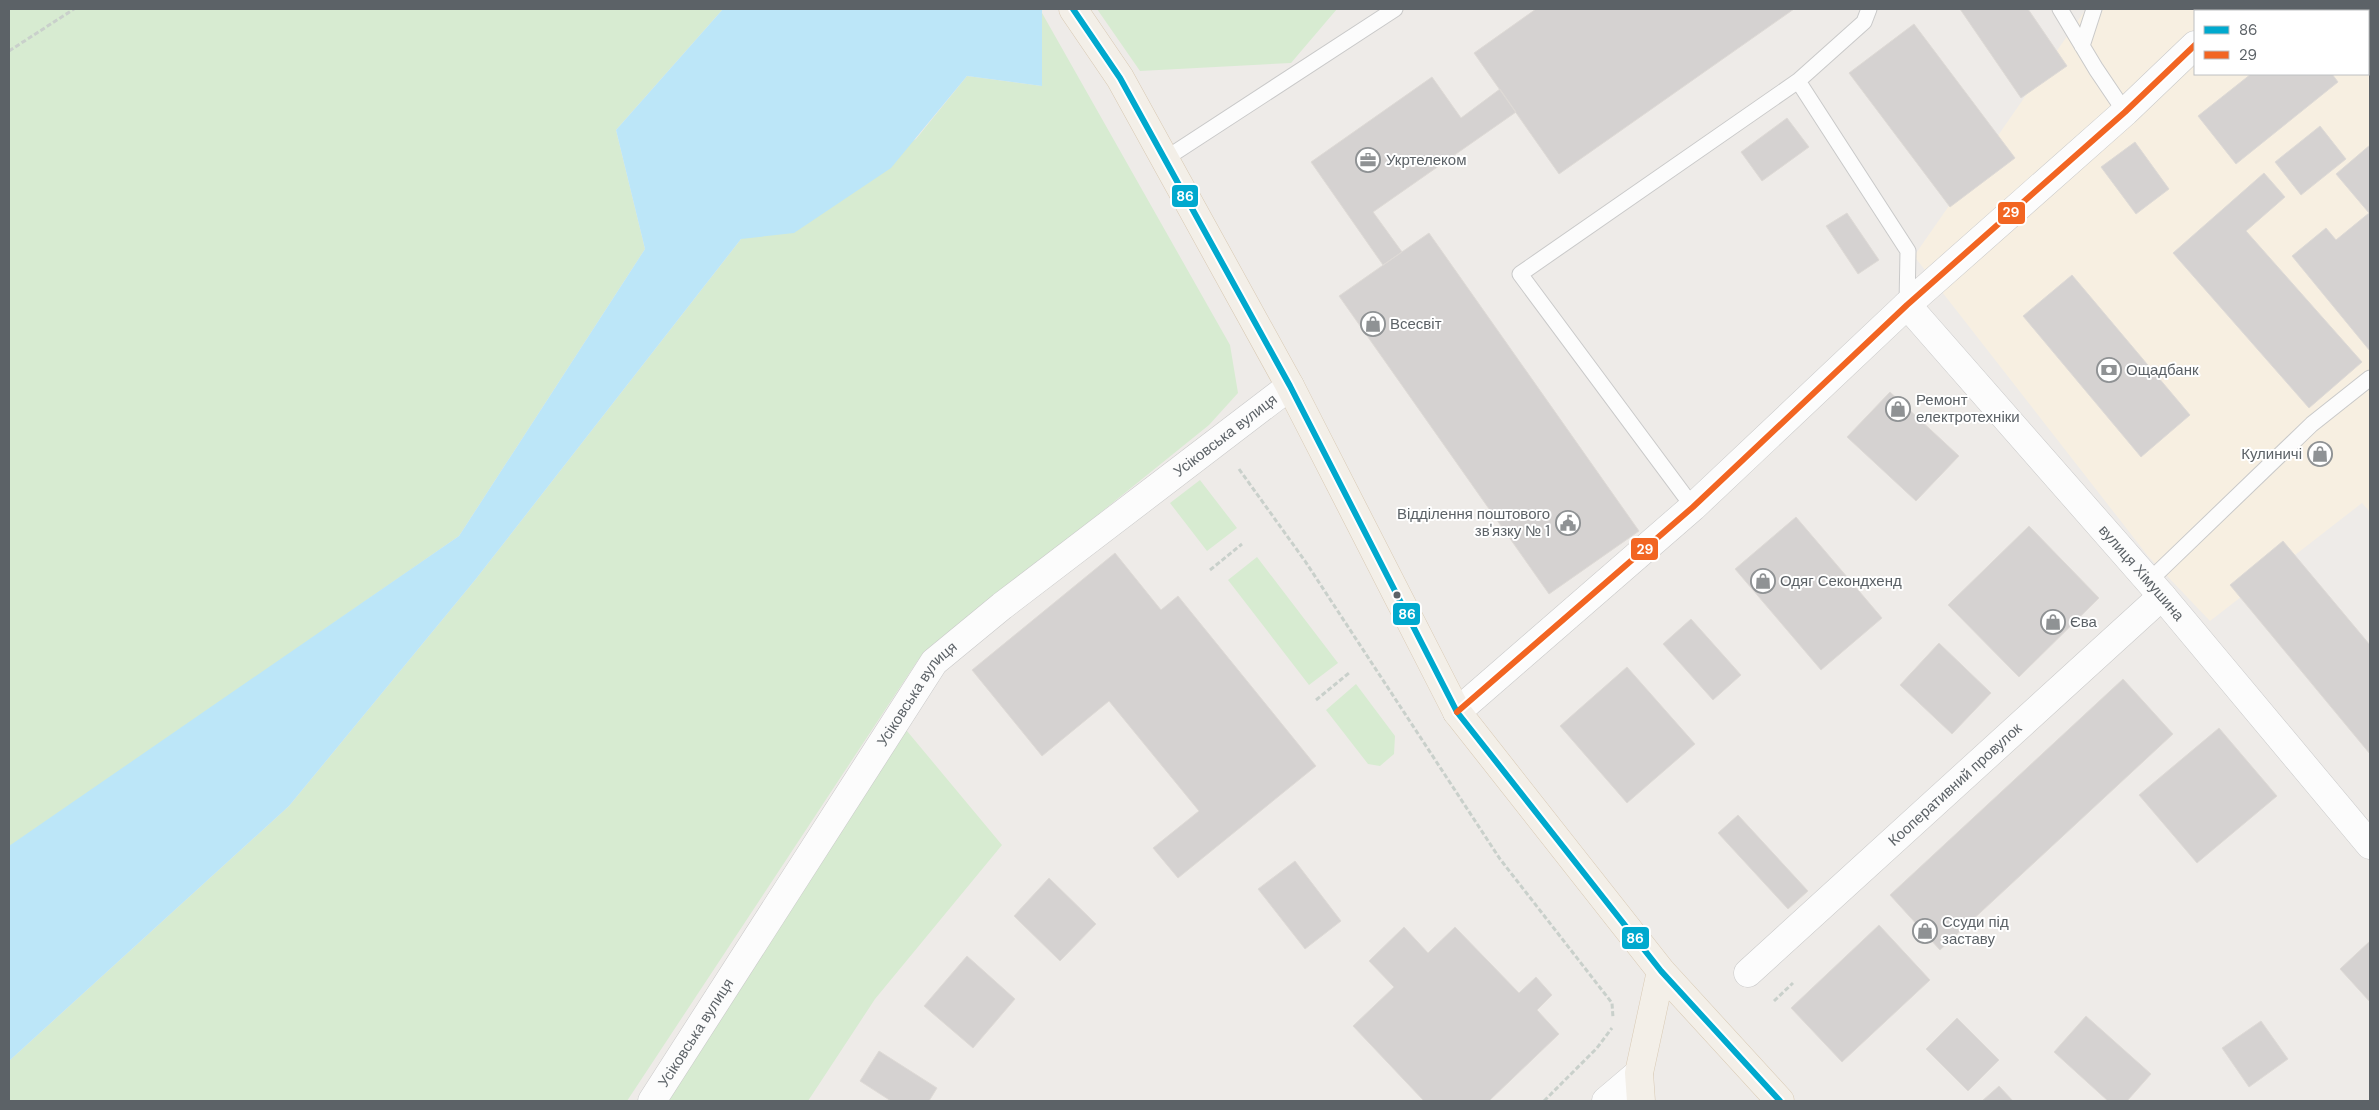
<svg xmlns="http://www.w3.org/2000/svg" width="2379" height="1110" font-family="'DM Sans',sans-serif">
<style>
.commercial{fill:#f7efe1;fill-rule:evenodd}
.green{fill:#d7ebd1}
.water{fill:#bce6f8}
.building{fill:#d5d2d1;stroke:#dedad6}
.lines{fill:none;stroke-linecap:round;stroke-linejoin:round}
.lane-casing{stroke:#c9c9c9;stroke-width:17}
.street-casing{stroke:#c9c9c9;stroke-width:29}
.primary-casing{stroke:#d8c9b3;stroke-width:29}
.path{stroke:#c9d0cb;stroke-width:3;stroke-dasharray:5 2.5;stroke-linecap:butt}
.lane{stroke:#fcfcfc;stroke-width:15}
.street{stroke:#fcfcfc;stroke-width:28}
.primary{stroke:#f3efe8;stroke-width:28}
.bus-1-casing{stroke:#fff;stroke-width:10}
.bus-2-casing{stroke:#fff;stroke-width:10}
.bus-1{stroke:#00a9ce;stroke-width:6}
.bus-2{stroke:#f26522;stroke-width:6}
.bus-dot{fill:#5c6267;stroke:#fff;stroke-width:2}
.labels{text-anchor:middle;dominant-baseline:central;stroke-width:4;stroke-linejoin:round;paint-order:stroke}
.poi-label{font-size:15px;fill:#5c6267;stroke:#fff;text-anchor:start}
.street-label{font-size:15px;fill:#5c6267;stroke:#fff}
.line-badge{stroke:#fff;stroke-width:2}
.badge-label{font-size:14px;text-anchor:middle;font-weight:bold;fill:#fff}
</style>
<rect width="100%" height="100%" fill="#eeebe8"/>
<path class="commercial" d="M2086 9H2370V512L2362 503 2210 621 2148 556 1914 256ZM2195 11H2368V74H2195Z"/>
<path class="green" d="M9 9H723L616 130 645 249 459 536 100 785 9 858Z
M1097 9H1337L1291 63 1140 71Z
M1042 13 1230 345 1238 393 1209 425 918 660 627 1101H9V1061L289 806 475 580 741 239 916 139 967 76 1042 86Z
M1200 480 1237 528 1207 551 1170 503Z
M1257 557 1338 663 1309 685 1228 580Z
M1356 684 1395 736 1394 754 1380 766 1368 764 1326 710Z
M897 719 1002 845 875 999 808 1101H652Z"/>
<path class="water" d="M723 9H1042V86L967 76 891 168 794 233 741 239 475 580 289 806 9 1061V846L459 536 645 249 616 130Z"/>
<path class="building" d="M1536 9H1794L1559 174 1474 53Z
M1960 9H2028L2067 66 2021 98Z
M1914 24 2015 158 1950 207 1849 73Z
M2251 74H2332L2338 82 2236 164 2198 116Z
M1432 77 1461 118 1500 89 1516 112 1373 212 1402 252 1383 265 1311 162Z
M1787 118 1809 147 1762 181 1741 152Z
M2320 126 2346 159 2301 195 2275 162Z
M2135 142 2169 189 2136 214 2101 167Z
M2370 145V351L2292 256 2326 228 2336 240 2369 213 2336 174Z
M2264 173 2285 197 2246 231 2362 362 2309 408 2173 253Z
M1847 213 1879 260 1858 274 1826 226Z
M1429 233 1639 531 1549 594 1339 296Z
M2072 275 2190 415 2141 457 2023 316Z
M1890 392 1959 456 1916 501 1847 437Z
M1796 517 1882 618 1821 670 1735 569Z
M2029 526 2099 598 2019 677 1948 605Z
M2283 541 2370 645V754L2230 585Z
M1115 553 1161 610 1178 596 1316 766 1178 878 1153 848 1199 811 1109 701 1042 756 972 670Z
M1691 619 1741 675 1713 700 1663 644Z
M1939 643 1991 693 1952 734 1900 685Z
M1627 667 1695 744 1627 803 1560 726Z
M2123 679 2173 734 1940 950 1890 895Z
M2219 728 2277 796 2197 863 2139 795Z
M1738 815 1808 891 1788 909 1718 833Z
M1295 861 1341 921 1305 949 1258 889Z
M1049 878 1096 924 1060 961 1014 916Z
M1879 925 1930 980 1842 1062 1791 1008Z
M1404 927 1428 953 1455 927 1519 993 1536 977 1552 995 1537 1010 1559 1034 1489 1101H1424L1353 1026 1394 987 1369 961Z
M2370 941V1002L2340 969Z
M967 956 1015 999 973 1048 924 1006Z
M2086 1016 2151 1074 2127 1101H2108L2054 1052Z
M1957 1018 1999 1060 1968 1091 1926 1049Z
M2261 1021 2288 1059 2249 1087 2222 1048Z
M879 1051 937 1088 929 1101H891L860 1081Z
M1999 1086 2013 1101H1982Z"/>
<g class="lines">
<defs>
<path id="lane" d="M2060 9 2096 69 2125 112
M2082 46 2094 9
M1798 81 1908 251 1907 305
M1165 159 1395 9
M1693 507 1520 274 1798 81 1864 22 1869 9
M2149 581 2312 424 2370 378"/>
<g id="street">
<path d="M2230 11 2233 9"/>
<path id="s1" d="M1907 305 2162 596 2370 845"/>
<path d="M1457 712 1693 507 1907 305 2125 112 2195 45"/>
<path id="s2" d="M1748 973 2162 596"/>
<path id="s3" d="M652 1101 934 662 1002 606 1290 386"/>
<path d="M1606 1101 1639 1073"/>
</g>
<path id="primary" d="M1073 9 1120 78 1290 386 1457 712 1661 971 1780 1101
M1641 1101 1639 1073 1661 971"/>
</defs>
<use href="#lane" class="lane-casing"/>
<use href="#street" class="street-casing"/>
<use href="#primary" class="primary-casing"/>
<path class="path" d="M9 51 74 9
M1239 469 1305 561 1500 859 1612 1003 1613 1018
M1210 570 1242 544
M1316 700 1349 673
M1774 1001 1793 983
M1544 1101 1597 1048 1612 1028"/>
<use href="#lane" class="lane"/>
<use href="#street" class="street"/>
<use href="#primary" class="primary"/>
<defs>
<path id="bus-1" d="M1073 9 1120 78 1290 386 1457 712 1661 971 1780 1101"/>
<path id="bus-2" d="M1457 712 1693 507 1907 305 2125 112 2195 45"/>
</defs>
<use href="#bus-1" class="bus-1-casing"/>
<use href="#bus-2" class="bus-2-casing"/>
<use href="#bus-1" class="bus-1"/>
<use href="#bus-2" class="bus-2"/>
</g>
<defs>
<symbol id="office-ring" viewBox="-11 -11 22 22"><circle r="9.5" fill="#fff" stroke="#8f9294" stroke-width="1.5"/><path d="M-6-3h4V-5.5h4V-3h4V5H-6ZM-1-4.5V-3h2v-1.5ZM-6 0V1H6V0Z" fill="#8f9294"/></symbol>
<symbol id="shop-ring" viewBox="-11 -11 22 22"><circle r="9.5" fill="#fff" stroke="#8f9294" stroke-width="1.5"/><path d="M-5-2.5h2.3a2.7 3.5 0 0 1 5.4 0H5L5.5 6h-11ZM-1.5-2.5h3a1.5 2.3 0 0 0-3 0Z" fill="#8f9294"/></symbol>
<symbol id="bank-ring" viewBox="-11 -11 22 22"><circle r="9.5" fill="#fff" stroke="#8f9294" stroke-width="1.5"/><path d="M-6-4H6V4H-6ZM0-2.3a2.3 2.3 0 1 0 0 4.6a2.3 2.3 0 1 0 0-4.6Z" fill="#8f9294"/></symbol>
<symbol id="civic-ring" viewBox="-11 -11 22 22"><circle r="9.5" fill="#fff" stroke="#8f9294" stroke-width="1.5"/><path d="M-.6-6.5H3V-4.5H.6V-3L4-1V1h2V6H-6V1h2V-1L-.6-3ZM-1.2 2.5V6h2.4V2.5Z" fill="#8f9294"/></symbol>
</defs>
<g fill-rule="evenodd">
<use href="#office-ring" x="1354" y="146" width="28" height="28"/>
<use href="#shop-ring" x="1359" y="310" width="28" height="28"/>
<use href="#bank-ring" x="2095" y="356" width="28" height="28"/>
<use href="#shop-ring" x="1884" y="395" width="28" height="28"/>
<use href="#shop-ring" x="2306" y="440" width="28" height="28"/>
<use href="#civic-ring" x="1554" y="509" width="28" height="28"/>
<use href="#shop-ring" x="1749" y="567" width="28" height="28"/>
<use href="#shop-ring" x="2039" y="608" width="28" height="28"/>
<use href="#shop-ring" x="1911" y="917" width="28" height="28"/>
</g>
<circle class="bus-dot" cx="1397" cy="595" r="4.5"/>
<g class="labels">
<g class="poi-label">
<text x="1386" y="160">Укртелеком</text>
<text x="1390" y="324">Всесвіт</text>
<text x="2126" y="370">Ощадбанк</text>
<text x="1916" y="400">Ремонт<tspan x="1916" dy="17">електротехніки</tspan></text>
<text x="2302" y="454" text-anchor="end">Кулиничі</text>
<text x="1550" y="514" text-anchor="end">Відділення поштового<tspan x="1550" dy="17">зв'язку № 1</tspan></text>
<text x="1780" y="581">Одяг Секондхенд</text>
<text x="2070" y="622">Єва</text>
<text x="1942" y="922">Ссуди під<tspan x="1942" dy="17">заставу</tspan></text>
</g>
<g class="street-label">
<text stroke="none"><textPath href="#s3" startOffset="891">Усіковська вулиця</textPath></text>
<text stroke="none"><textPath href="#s1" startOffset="356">вулиця Хімушина</textPath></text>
<text stroke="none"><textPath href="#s3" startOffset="486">Усіковська вулиця</textPath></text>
<text stroke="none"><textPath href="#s2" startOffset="280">Кооперативний провулок</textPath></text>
<text stroke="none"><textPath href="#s3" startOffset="81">Усіковська вулиця</textPath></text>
</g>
</g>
<g class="line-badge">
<rect x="1171" y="184" width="28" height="24" rx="5" fill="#00a9ce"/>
<rect x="1997" y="201" width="29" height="24" rx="5" fill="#f26522"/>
<rect x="1630" y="537" width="29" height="24" rx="5" fill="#f26522"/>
<rect x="1392" y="602" width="29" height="24" rx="5" fill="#00a9ce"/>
<rect x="1621" y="926" width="29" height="24" rx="5" fill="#00a9ce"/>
</g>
<g class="badge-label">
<text x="1185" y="201">86</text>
<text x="2011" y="217">29</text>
<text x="1645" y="554">29</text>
<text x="1407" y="619">86</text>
<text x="1635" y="943">86</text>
</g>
<rect width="2379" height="1110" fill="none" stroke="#5c6267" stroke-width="20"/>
<rect x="2194" y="10" width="175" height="65" fill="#ffffff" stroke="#bec0c2"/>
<rect x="2204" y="26" width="25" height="8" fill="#00a9ce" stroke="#bec0c2"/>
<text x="2239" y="35" font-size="15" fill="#5c6267">86</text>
<rect x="2204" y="51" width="25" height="8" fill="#f26522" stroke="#bec0c2"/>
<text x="2239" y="60" font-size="15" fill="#5c6267">29</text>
</svg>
